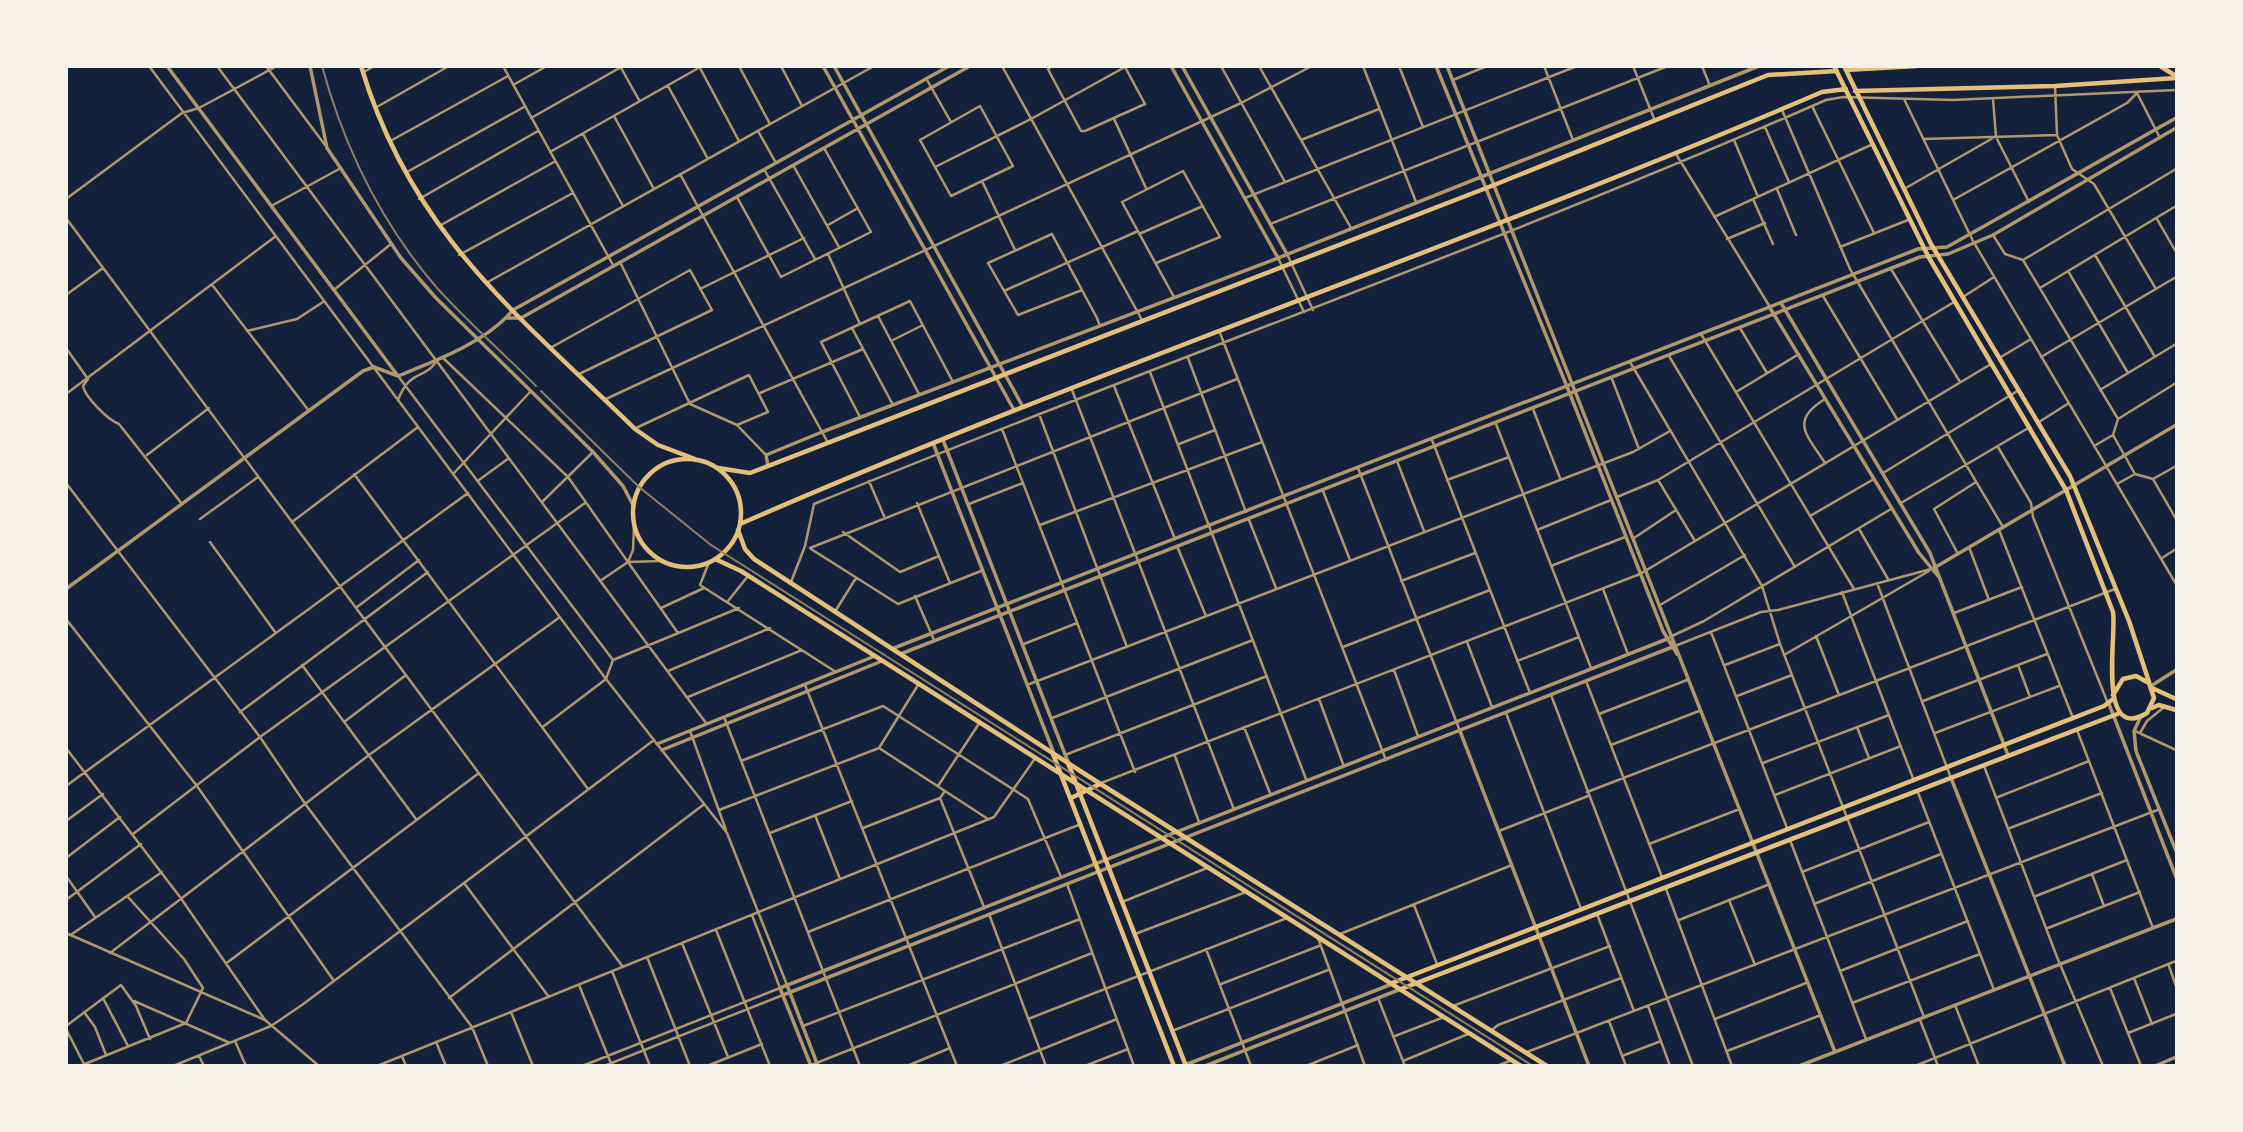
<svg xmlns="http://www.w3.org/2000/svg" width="2243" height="1132" font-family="'Noto Sans',sans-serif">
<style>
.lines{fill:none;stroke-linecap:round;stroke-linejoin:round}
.minor{stroke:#b1986c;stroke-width:2.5}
.tertiary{stroke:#b1986c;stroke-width:3.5}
.secondary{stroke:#e5c07b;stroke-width:4.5}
.rail{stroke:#918062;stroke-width:2}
</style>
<rect width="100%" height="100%" fill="#14213d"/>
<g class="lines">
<path class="minor" d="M149 66 606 679 727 833 787 985
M217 66 706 723
M266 66 325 145
M503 66 613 265
M620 66 639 100
M739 66 770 124
M781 66 802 106
M1002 66 1142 320
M1052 66 1048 69 1051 75 1081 131H1085L1145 104 1125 67
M1221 66 1285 182
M1259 66 1351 228
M1363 66 1416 202
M1399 66 1423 127
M1544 66 1573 140
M1633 66 1655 121
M1702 66 1710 86
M700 68 739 141
M364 72 374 66
M927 80 951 122
M1453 80 1487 66
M513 85 547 66
M668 86 708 159
M2055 86 2057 135 2072 169 2094 184 2156 289
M1904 99 1973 241 2176 584
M1993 99 1996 137 2029 202
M980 106 1013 166 951 196 920 140Z
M1812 106 1874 233
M375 108 449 66
M1782 110 1850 269 2003 527
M614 116 654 189
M531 118 623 66
M1114 119 1146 188
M1765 127 1789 182
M758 131 776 163
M583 134 623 206
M1923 139 2057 135
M392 140 508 76
M1301 140 1379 109
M1734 140 1758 197
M550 152 702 66
M1676 154 1770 307
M793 165 839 247
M935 167 1031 119 1125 67
M765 171 815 259
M407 172 524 107
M680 174 827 441
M982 181 1015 250
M1777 189 1796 235
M1904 189 1993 138
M737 197 781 277 871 232 824 148
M1245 198 1577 66
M66 199 182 113 199 108 277 66
M419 199 538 131
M1753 199 1773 244
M1953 200 2127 103 2137 93 2160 138
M273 205 341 168
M1714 217 1873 144
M66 218 623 967
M2157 219 2176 252
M1270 224 1668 66
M441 225 554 162
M828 225 858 208
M1139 234 1203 206
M1993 235 2005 254 2023 260 2118 419
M1727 239 1765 223
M1840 247 1908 220
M828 254 860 324
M1287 254 1313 310
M459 255 573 193
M2095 255 2155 357
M1278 258 1304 312
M2023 260 2176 169
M620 262 690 404
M1156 263 1220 237 1183 171 1122 202 1174 297
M1891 269 1960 382
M2068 271 2128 373
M488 282 874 66
M213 286 309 411
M2040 288 2176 206
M335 289 391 244
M700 289 804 238
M1082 290 1018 315 988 263 1052 234 1053 236 1097 318 1100 326
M1004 291 1138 231
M66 295 103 268
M1823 296 1897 419
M1963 297 1994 277
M878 316 919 394
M852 328 893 405
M1740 328 1767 373
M247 331 297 319 323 302
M1220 333 1386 760
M1701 334 1854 589
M891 341 923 325
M552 347 690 270 712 310 579 374
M66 348 88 379 83 386C85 397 108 420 119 424L182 504
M1669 356 1795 567
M442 357 568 477 678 633
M2001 357 2031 339
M2041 357 2176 277
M1188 358 1246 512
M1630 362 1762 586 1780 644 1924 1017
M1150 372 1306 779
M398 376 613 660
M1612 379 1639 449
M1114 386 1175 539
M1072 390 1233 807
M2100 390 2176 344
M1736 392 1799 354
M760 393 863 349
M66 394 276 236
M606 399 1241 103 1312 66
M398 400C410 368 426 380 437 360
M690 404 737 425 766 455
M1533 409 1560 478
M1039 414 1127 647
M860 417 821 342 910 301 953 382
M2118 419 2176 383
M2039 422 2069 403
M1496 424 1591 668
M636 428 749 375 768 412 737 425
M1002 429 1135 772
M2113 435 2135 474
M2113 435 2118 419
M1432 440 1530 693
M1179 444 1215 430
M2094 446 2113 435
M1998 447 2031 503 2033 517 2107 701
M147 455 209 408
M1397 461 1424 531
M1825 463C1807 435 1789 421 1825 399
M1358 468 1460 731
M454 473 531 391
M1883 473 2019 390
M354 474 588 789
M2153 479 2176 519
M2153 479 2176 466
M479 480 509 458
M1447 480 1509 457
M1658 480 1695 541
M869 481 884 516
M66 483 260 737 306 805 472 1027 488 1066
M2117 484 2135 474 2153 479
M1323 491 1350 560
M1617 497 1658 480 1954 302
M543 501 593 452
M917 503 950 583
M1901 503 2030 427
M969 504 1023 483
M1810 516 1874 479
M200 519 258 477
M1249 520 1276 588
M292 522 418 427
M1040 525 1262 442
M1859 529 1888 579
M1537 530 1611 500
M1999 530 2073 718
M843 532 900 572 939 556
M1634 538 1676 510
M210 542 275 632
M1177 546 1206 616
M1969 547 1989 600
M810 548 1237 379
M811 549 898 604 981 571
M1958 554 1934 509 1976 482
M2162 558 2176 549
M628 562 633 550 634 527
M709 562 700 585 836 672
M1551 566 1625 537
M600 581 628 562 660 561
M1401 581 1475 553
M791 582 805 546 814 504C1150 366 1493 246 1826 100L1843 97 1953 100 2176 90
M1877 583 1951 778
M1603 589 1628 654
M1842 592 1914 781
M915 596 934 640
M728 601 748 576
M1660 605 1745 555
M357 607 419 560
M661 608 704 588
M836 610 856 578
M1954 613 2022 587
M66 619 197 786 334 981
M1711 632 1787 828
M1816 636 1839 695
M1670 637 1704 621 1891 509
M1467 642 1492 707
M1024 644 1077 623
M1675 646 1761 612 1778 610 1931 569
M1343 647 1490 590
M1784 655 1929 571
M1517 661 1579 637
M302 665 416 819
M1725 665 1780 644
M2018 665 2030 697
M1394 670 1418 736
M668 671 770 628
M1586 681 1662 877
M805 685 957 1066
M1027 685 1633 452 1670 431
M1551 695 1693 1066
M1737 696 1792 675
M688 697 802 650
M1319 699 1343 764
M1923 701 2047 654
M240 712 428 572
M1506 713 1581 909
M1599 714 1687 680
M724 717 860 1066
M1052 718 1253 640
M344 722 406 675
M544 726 606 679 613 660 739 608
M1244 727 1270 793
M1857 727 1869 758
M2077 730 2153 928
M690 731 726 830
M2135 731 2176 750
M1935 733 2059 686
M2140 733 2147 721 2163 708
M1611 745 1699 711
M66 748 180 897 265 1020
M879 748 988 819
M879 748 918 685
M1065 755 1267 676
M1175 756 1199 822
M741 761 883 706 1028 799 1061 877
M1763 763 1889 715
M1984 766 2057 957 2103 1066
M1101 783 1640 574 1991 364
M66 786 468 493
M938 786 980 722
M1917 790 1994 990
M1587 792 2115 589
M1775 795 1901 746
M1998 797 2089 761
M940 798 984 907
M719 810 879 748
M815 815 840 879
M66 821 103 794
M863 828 940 798 945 791
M2010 828 2102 793
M1499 831 1588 796
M770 833 852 801
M133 834 260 737 585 503
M1790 840 1866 1039
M1649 844 1737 810
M66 858 120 817
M1802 872 1929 822
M2092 874 2104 906
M66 876 95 917
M464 883 549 997
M1067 884 1134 1066
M1666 889 1732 1066
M2036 896 2127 860
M66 900 141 844
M1729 900 1755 965
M1122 902 1207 868
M1814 904 1941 854
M1414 905 1437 964
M989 914 1046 1066
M1597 914 1634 1011
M1679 920 1770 884
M2048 928 2140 892
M716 930 770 1066
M808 932 1081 824
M66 933 265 1020 319 1066
M72 934 162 872
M1135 934 1246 892
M1340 934 1512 865
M1318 938 1365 1066
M682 943 728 1057
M1206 949 1251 1066
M110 953 369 755 560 617
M647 957 690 1066
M228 962 479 773
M2169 966 2176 986
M612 971 650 1066
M1840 971 1968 921
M2134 978 2152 1024
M1221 984 1319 946
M579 985 612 1066
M2110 988 2141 1066
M449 998 703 805
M1378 998 1405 1066
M104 1000 128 1046
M134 1001 230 1043
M1852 1003 1980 954
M1955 1005 1979 1066
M1453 1006 1610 946
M1648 1006 1670 1066
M84 1012 95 1027 106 1055
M511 1012 533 1066
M1028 1019 1287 918
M1715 1019 1806 983
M1920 1020 1938 1066
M1609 1021 1626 1066
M66 1026 121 985 136 1006 150 1039
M803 1026 1080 919
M66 1029 85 1066
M1492 1030 1498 1025 1621 978
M1172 1031 1328 970
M2128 1033 2176 1014
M1395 1036 1444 1017
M235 1041 246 1066
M436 1042 446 1066
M1727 1051 1821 1015
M1527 1052 2160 809
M199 1056 204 1066
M402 1056 406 1066
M1622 1056 1661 1041
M1403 1061 1468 1034
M80 1066 186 1023 203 988 184 959 128 897
M173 1066 271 1026 302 1005 654 740
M377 1066 994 817 1036 757
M582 1066 780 988 752 915
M604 1066 783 995
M707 1066 762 1044
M809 1066 1092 953
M907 1066 950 1048
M1000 1066 1117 1019
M1085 1066 1128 1049
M1306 1066 1358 1045
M1497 1066 1512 1060
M1915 1066 2176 961"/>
<path class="tertiary" d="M167 66 398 376
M310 66 327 148 401 258 436 298 593 452 623 486 633 505
M823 66 1014 410
M834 66 1023 407
M1171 66 1278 258
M1182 66 1287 254
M1436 66 1570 394 1663 631 1677 654
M1447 66 1835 1052
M1781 303 1930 553 2008 755
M1770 308 1919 553 1938 576
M506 318H521L970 66
M943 440 1068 762
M933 443 1053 751
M768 466 766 455 822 432 1278 258 1759 66
M1934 568 2176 425
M66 589 363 371 374 367 398 376C435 361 487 342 513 310L949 66
M894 648 1918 249 1947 247 2176 118
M903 653 1920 257 1948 254 1993 235 2176 128
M2151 686 2176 670
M2109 704 2176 877
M2141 716 2134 731 2136 751 2176 851
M1460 731 1589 1066
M657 744 875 656
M662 750 882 661
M1951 778 2065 1066
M787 985 818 1066
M783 995 1675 646
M1185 1065 1392 984
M811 1066 780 988 1667 639
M1205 1066 1401 989
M1799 1066 2176 919
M2155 1066 2176 1057"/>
<path class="secondary" d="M361 66C411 233 516 313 635 429L658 445 695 459
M1834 66 1928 256 2066 490 2113 612C2117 634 2096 744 2147 713L2154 698 2149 683 2136 676 2123 679 2113 695
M1844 66 1931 244 2070 476 2129 621 2149 682
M2160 66 2176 76
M1846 70 1916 66
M1855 91 2055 86 2176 78
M633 513a54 54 0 1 1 108 0a54 54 0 1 1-108 0Z
M718 468 750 473 1494 185 1768 75 1837 71
M740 524C1096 369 1465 245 1822 92L1846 89
M738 530 745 549 754 559 1088 776 1547 1066
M715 559 741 571 1521 1066
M2152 688 2176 699
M2152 708 2159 705 2176 710
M1053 754 1174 1066
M1068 763 1186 1066
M1071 798 1100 784
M1392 983 2104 706 2113 699
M1401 989 2120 713"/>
<path class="rail" d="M322 66C344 147 382 224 437 288 468 322 503 353 536 386
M541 391 639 487 711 545 1533 1066"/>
</g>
<rect width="2243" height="1132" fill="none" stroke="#f6f1e7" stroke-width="136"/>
</svg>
